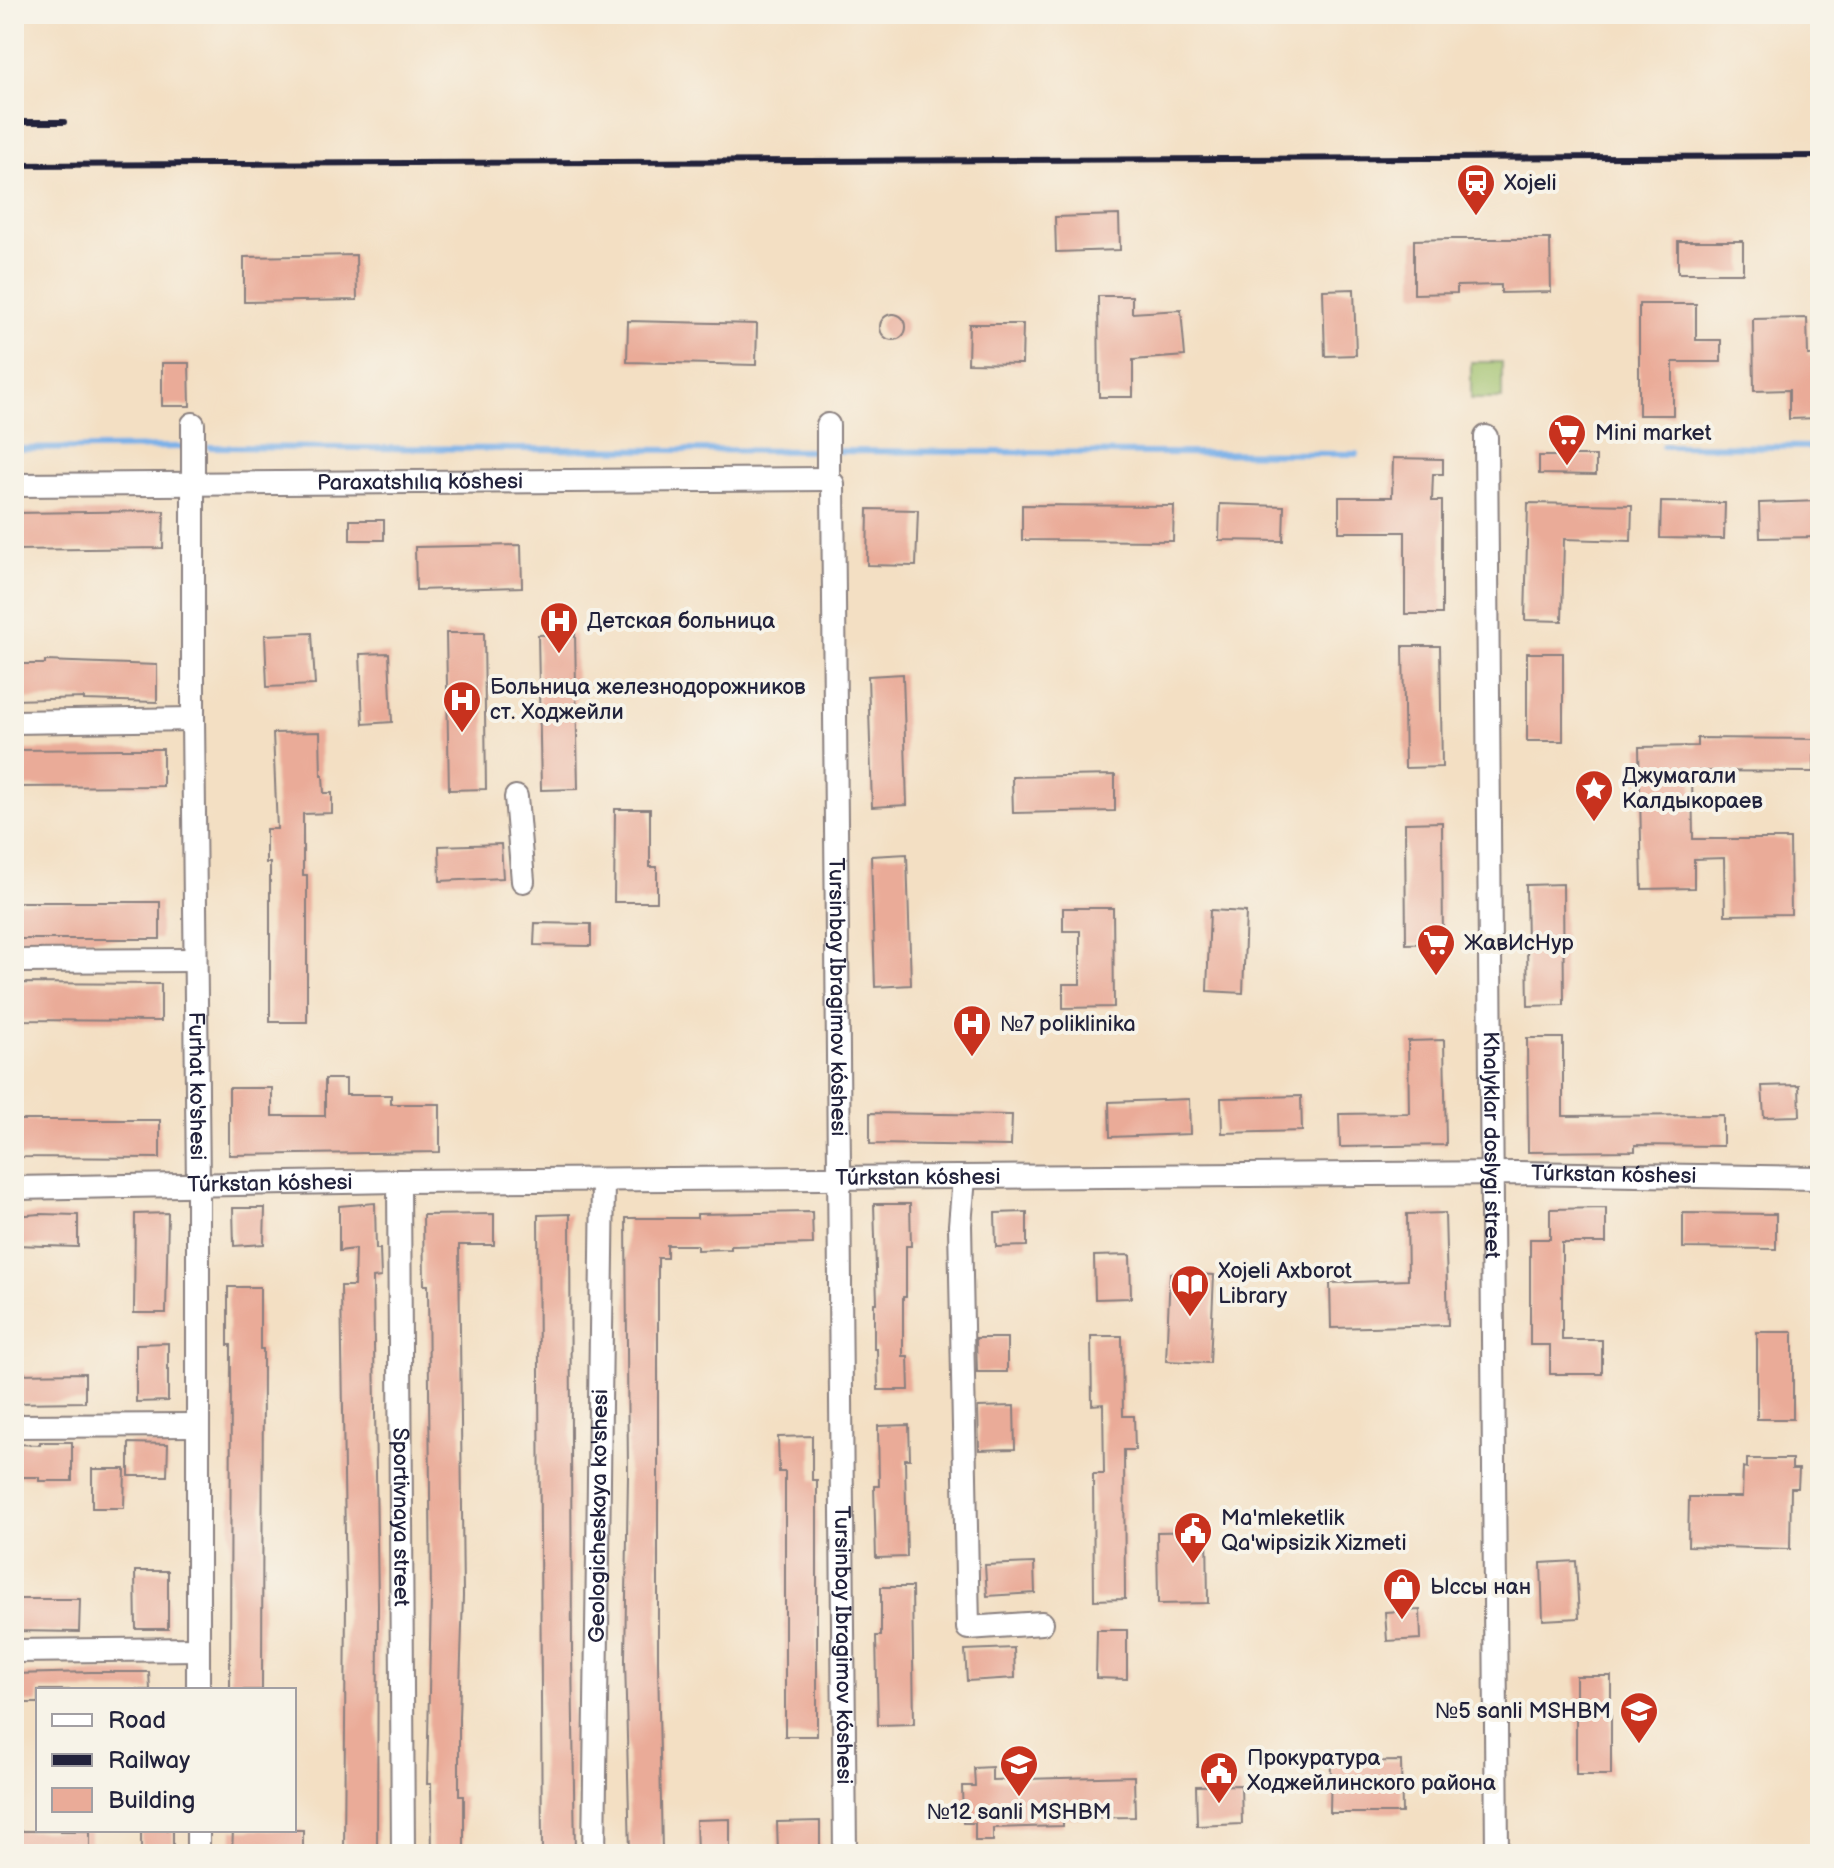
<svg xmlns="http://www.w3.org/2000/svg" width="1834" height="1868" font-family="'Balsamiq Sans',sans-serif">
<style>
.green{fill:#9ec069;stroke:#607152;stroke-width:2}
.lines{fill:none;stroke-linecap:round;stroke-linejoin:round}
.stream{stroke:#7ab0e8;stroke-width:6}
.building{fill:#eaab98}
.minor-casing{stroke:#8a807f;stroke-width:26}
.minor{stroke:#fff;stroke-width:22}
.rail{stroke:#22223b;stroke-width:6}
.labels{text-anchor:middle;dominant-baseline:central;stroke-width:8;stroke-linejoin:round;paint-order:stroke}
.poi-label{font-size:22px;fill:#22223b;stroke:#f7f3e8;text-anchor:start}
.street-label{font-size:22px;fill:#22223b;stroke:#f7f3e8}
</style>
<rect width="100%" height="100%" fill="#f7f3e8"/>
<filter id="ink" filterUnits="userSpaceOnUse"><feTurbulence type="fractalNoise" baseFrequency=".0125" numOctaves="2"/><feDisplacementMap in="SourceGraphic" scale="16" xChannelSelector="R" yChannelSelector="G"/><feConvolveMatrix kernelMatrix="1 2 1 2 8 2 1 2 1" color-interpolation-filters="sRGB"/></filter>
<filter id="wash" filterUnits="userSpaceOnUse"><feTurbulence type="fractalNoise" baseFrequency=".006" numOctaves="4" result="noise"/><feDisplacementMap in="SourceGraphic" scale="32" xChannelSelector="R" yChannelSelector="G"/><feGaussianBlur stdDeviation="1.8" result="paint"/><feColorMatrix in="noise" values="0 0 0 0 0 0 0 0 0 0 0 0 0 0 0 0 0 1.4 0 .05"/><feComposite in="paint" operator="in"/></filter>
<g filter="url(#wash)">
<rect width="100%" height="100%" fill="#f3dfc3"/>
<path class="green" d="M1471 362H1502V399H1471Z"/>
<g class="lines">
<path class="stream" d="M1663 446 1820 447
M210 447 822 451
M14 449 181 447
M834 451 1356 454"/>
</g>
<g id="blocks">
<path class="building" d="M1119 215 1120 250 1056 252 1055 217Z
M1451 239H1550L1551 292 1501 293V285L1457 286V293L1414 294V240Z
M1678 241H1743V273H1678Z
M356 255 357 300 244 302V257Z
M1354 289 1356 355 1325 356 1323 290Z
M1098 296H1132V313L1181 310 1185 356 1133 360V397H1099Z
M1639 304H1696V340H1721V362H1673V415H1639Z
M880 327a13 13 0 1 1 26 0a13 13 0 1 1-26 0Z
M1807 318 1808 355H1820V418L1789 419V390L1754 391 1753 319Z
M628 321 757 324 756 365 627 362Z
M969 324H1023L1022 364 968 363Z
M162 363H189L190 406H162Z
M1539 456H1596V475L1539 474Z
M1393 458 1443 459V474H1433L1432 501H1442V614H1405V532H1339V497H1392Z
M1820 501V537L1760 538 1759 503Z
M1661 502 1725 503 1724 539 1660 538Z
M1528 503 1632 505 1631 541 1564 539 1562 621 1525 620Z
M1220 504 1284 506 1283 541 1219 540Z
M1022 505 1174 506 1173 541 1022 540Z
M868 509 918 510 916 566 867 565Z
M164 511 163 548 14 550V513Z
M350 520H384V540H350Z
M521 545 522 587 416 590 415 547Z
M312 633 315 685 267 687 265 635Z
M446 633H484L486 789 449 790Z
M575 634 578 789 541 790 538 635Z
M1403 646H1440L1442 767 1405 768Z
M389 653 392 722 363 724 360 654Z
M1527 653H1563V741H1527Z
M45 661 157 665V702L84 700V698L14 700V664H45Z
M903 674 907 805 872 807 868 676Z
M320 732 321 776H323L324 793H332V813L303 814V875H307V1022H270V863H266V829H277L273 733Z
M1697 738 1814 739V772L1692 771 1693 839H1790L1791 914 1725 915 1724 858 1694 859V888L1642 889 1639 747 1697 746Z
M118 749H163V786L14 787V750Z
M1115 775V811L1013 813 1012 777Z
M615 809H650V867H657V902H614Z
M1442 822 1443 943 1406 944 1405 823Z
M501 844 503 878 440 881 439 846Z
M907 854 911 985 875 987 871 856Z
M1563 884 1564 1005 1528 1006 1526 885Z
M14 902H160V939H14Z
M1063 908H1113L1114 1007 1063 1008V984H1080V931H1063Z
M1210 910 1246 912 1243 993 1207 991Z
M535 923 591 924V946L534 945Z
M14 983 161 984V1021L14 1020Z
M1527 1038H1563V1116L1723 1115V1146L1635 1145V1151L1528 1152Z
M1444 1040 1446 1145 1340 1147 1339 1114 1409 1113 1408 1041Z
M325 1079H346V1095H391V1104H440V1152L229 1155V1088H272V1116H325Z
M1799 1085 1800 1116 1764 1117 1762 1086Z
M1301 1096 1302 1131 1222 1133 1221 1098Z
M1189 1099 1190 1134 1110 1137 1109 1102Z
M870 1113 1012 1115 1011 1146 870 1144Z
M14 1120H160V1158L14 1157Z
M375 1203 376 1249H380L381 1277 373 1278 378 1604 377 1854H344L346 1599 341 1286H354L355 1249 339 1251V1206Z
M874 1204H910L911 1246H906V1297H903V1356H908L909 1390H878L877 1349H874V1303H877Z
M233 1208H265L264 1244 234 1246Z
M1606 1208V1243H1562V1340H1602V1374H1550V1345H1530V1239H1550V1209Z
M812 1212 813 1244 731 1246V1249L697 1250V1245H667V1258H658V1662L662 1851 630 1852 625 1660 628 1475 626 1218H697V1214Z
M1027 1212V1246L996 1247 995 1213Z
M168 1213 166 1313H134L135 1214Z
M1445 1213 1448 1325 1331 1328 1330 1283 1408 1280 1407 1214Z
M1683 1213 1776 1214V1249L1683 1248Z
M40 1214 78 1215V1247L14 1245V1216Z
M494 1214V1245H459L463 1596 459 1718V1796H464V1854H432L431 1784H427L431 1598 428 1285H424L423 1215Z
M570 1214 572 1656 575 1854H542L538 1215Z
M1130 1255 1131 1298 1095 1299 1094 1256Z
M1170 1273 1214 1275 1210 1363 1166 1361Z
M228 1287H260V1349H263L262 1690H230L231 1345H228Z
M1757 1332H1793V1419H1757Z
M1091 1336H1122L1123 1416H1134L1135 1450H1124L1125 1599 1094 1600 1093 1474H1104L1103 1404 1092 1405Z
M976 1338H1007V1372H977Z
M168 1343V1401L136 1402V1344Z
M85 1373V1402L14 1403V1374Z
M1014 1406 1015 1449 979 1450 978 1407Z
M909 1425 910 1459H905L907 1557 876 1558 874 1486H879L878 1426Z
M812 1436V1480H817V1736H785V1472H779L778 1437Z
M40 1442H72V1481H39V1477H14V1444L40 1445Z
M129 1443 168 1444 167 1476H129Z
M1747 1459H1792V1469H1799L1798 1488H1791L1790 1549 1688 1546 1689 1497H1742L1743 1467 1747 1468Z
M92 1469H125L124 1508H92Z
M1207 1531 1208 1603 1158 1604 1157 1532Z
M1576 1561 1579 1618 1543 1620 1541 1563Z
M1034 1563 1035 1593 987 1596 985 1565Z
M135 1571H168V1629H136Z
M881 1587H912L914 1724 878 1725 876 1636H881Z
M14 1599H80L79 1632 14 1631Z
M1420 1610 1421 1639 1387 1641 1385 1612Z
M1097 1630H1127V1679L1096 1678Z
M1014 1648 1015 1678 967 1681 965 1650Z
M91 1672H149L150 1690H38V1703H14V1674Z
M1576 1676H1611V1775H1576Z
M1401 1761 1402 1813H1330L1331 1762Z
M992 1767V1780L1134 1776 1135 1817 1063 1818V1826L993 1828V1841H975V1823H963L962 1786H975L974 1768Z
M1241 1785 1242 1824 1197 1826 1196 1786Z
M730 1819V1854H697L696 1820Z
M820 1821V1854H778L777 1822Z
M141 1830H173V1854H141Z
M233 1830H303V1854H232Z
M14 1831H90V1854H14Z"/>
</g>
</g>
<g filter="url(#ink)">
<use href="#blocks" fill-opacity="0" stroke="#8a807f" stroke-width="2"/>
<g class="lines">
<defs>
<g id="minor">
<path id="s1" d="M193 424V719L198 1186V1690"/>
<path id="s2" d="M828 425V479L833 484 845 1854"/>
<path id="s3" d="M1486 437 1497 1854"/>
<path id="s4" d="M14 485 828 479"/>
<path d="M14 722 193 719"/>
<path d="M516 797 523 881"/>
<path d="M14 961 194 960"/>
<path d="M964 1178 960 1225 968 1628 1042 1623"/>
<path id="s5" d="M399 1181 403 1854"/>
<path id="s6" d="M14 1188 399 1181 1517 1173 1820 1178"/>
<path d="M14 1426 197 1425"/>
<path d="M14 1651 198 1649"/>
<path d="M198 1830V1854"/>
<path id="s7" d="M594 1854 603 1180"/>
</g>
</defs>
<use href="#minor" class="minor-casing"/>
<use href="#minor" class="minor"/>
<path class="rail" d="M14 122H64
M14 165 1820 156"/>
</g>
</g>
<defs>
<symbol id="station-pin" viewBox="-11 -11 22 30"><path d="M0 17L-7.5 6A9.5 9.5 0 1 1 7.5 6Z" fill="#c8321e" stroke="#f7f3e8"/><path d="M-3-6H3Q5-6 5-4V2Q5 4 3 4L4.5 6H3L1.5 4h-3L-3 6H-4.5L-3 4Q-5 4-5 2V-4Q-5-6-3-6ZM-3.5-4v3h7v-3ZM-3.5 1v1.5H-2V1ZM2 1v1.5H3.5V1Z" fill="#fff"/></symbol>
<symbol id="supermarket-pin" viewBox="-11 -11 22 30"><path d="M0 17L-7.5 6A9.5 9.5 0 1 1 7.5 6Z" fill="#c8321e" stroke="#f7f3e8"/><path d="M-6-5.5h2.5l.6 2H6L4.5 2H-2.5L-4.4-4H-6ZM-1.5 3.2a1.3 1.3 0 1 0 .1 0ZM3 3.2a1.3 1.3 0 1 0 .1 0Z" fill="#fff"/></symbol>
<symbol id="hospital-pin" viewBox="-11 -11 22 30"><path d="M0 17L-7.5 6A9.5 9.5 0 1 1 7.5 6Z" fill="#c8321e" stroke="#f7f3e8"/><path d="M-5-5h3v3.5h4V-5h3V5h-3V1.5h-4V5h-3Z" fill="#fff"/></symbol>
<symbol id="sight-pin" viewBox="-11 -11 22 30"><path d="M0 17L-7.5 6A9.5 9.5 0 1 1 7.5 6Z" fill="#c8321e" stroke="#f7f3e8"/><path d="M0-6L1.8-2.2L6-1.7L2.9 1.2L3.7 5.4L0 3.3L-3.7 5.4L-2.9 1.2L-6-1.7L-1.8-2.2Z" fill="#fff"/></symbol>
<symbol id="library-pin" viewBox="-11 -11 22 30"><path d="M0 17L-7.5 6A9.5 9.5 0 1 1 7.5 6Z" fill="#c8321e" stroke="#f7f3e8"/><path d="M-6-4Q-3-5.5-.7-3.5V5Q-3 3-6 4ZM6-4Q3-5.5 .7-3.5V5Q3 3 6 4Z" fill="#fff"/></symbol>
<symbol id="civic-pin" viewBox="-11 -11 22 30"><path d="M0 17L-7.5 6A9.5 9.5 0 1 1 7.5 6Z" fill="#c8321e" stroke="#f7f3e8"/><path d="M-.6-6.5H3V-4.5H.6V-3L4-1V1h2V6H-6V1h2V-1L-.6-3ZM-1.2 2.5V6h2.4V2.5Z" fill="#fff"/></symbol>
<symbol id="shop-pin" viewBox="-11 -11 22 30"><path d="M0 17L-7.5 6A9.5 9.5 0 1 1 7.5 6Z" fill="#c8321e" stroke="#f7f3e8"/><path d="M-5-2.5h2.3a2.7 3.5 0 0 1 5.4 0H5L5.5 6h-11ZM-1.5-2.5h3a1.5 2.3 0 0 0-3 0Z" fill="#fff"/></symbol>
<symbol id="school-pin" viewBox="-11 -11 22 30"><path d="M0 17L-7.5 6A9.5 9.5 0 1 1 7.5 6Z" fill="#c8321e" stroke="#f7f3e8"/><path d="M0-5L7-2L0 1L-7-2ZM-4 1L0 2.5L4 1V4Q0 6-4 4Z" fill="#fff"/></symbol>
</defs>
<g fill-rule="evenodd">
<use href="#station-pin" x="1454" y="161" width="44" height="60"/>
<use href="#supermarket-pin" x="1545" y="411" width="44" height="60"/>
<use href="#hospital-pin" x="537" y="599" width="44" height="60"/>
<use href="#hospital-pin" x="440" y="678" width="44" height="60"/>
<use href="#sight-pin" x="1572" y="767" width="44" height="60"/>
<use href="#supermarket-pin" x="1414" y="921" width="44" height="60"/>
<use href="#hospital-pin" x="950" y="1002" width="44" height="60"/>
<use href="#library-pin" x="1168" y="1262" width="44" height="60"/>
<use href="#civic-pin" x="1171" y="1509" width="44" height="60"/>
<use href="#shop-pin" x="1380" y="1565" width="44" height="60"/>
<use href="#school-pin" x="1617" y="1689" width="44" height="60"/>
<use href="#school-pin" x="997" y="1742" width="44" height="60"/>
<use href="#civic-pin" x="1197" y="1749" width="44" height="60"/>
</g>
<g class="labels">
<g class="poi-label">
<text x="1504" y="183">Xojeli</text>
<text x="1595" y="433">Mini market</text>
<text x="587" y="621">Детская больница</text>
<text x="490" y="687">Больница железнодорожников<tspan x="490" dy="25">ст. Ходжейли</tspan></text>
<text x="1622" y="776">Джумагали<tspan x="1622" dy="25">Калдыкораев</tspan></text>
<text x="1464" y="943">ЖавИсНур</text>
<text x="1000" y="1024">№7 poliklinika</text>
<text x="1218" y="1271">Xojeli Axborot<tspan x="1218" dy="25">Library</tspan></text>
<text x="1221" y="1518">Ma'mleketlik<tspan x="1221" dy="25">Qa'wipsizik Xizmeti</tspan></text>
<text x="1430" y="1587">Ыссы нан</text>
<text x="1611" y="1711" text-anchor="end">№5 sanli MSHBM</text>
<text x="1247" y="1758">Прокуратура<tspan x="1247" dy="25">Ходжейлинского района</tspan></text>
<text x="1019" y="1812" text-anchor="middle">№12 sanli MSHBM</text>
</g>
<g class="street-label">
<text stroke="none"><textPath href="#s4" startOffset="406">Paraxatshılıq kóshesi</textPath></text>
<text stroke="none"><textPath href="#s2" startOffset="574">Tursinbay Ibragimov kóshesi</textPath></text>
<text stroke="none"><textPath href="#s1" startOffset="662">Furhat ko'shesi</textPath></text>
<text stroke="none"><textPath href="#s3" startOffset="708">Khalyklar doslygi street</textPath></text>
<text stroke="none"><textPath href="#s6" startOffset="1600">Túrkstan kóshesi</textPath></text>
<text stroke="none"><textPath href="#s6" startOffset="904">Túrkstan kóshesi</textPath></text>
<text stroke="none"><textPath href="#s6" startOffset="256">Túrkstan kóshesi</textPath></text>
<text stroke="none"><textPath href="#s5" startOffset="336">Sportivnaya street</textPath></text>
<text stroke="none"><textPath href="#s7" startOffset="338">Geologicheskaya ko'shesi</textPath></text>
<text stroke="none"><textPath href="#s2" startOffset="1222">Tursinbay Ibragimov kóshesi</textPath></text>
</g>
</g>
<rect width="1834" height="1868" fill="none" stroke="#f7f3e8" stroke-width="48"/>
<rect x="36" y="1688" width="260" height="144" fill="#f7f3e8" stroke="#a29fa3" stroke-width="2"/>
<rect x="52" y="1714" width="40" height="12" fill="#ffffff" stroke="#a29fa3" stroke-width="2"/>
<text x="108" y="1728" font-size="24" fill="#22223b">Road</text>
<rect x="52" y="1754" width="40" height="12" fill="#22223b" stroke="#a29fa3" stroke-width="2"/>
<text x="108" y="1768" font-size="24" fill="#22223b">Railway</text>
<rect x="52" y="1788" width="40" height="24" fill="#eaab98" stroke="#a29fa3" stroke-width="2"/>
<text x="108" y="1808" font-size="24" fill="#22223b">Building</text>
</svg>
